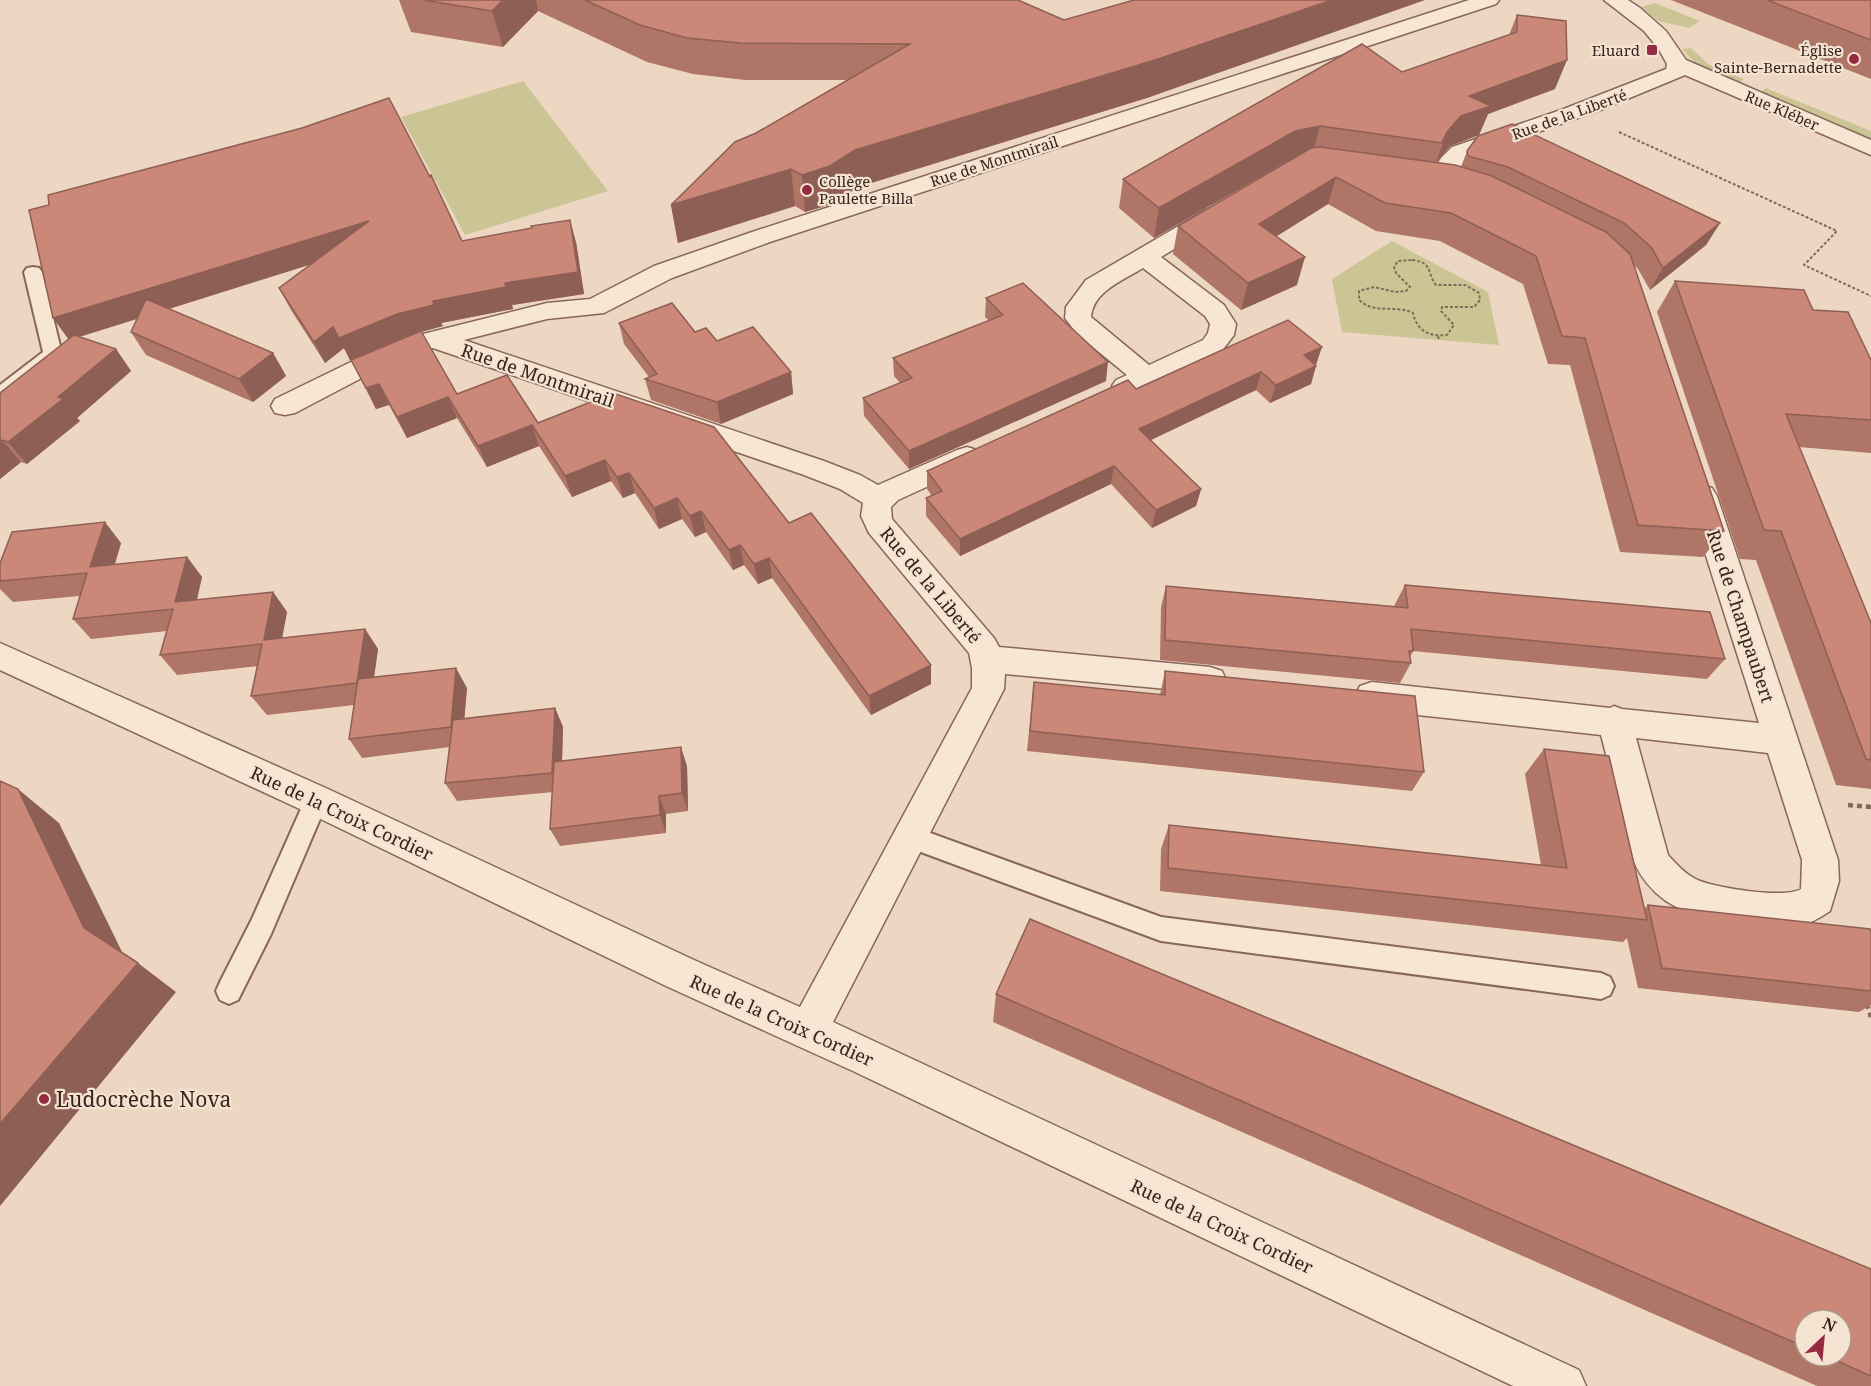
<svg xmlns="http://www.w3.org/2000/svg" width="1871" height="1386" font-family="'Noto Serif',serif">
<style>
.green{fill:#cbc596}
.lines{fill:none;stroke-linecap:round;stroke-linejoin:round}
.lane-casing{stroke:#86675a;stroke-width:4}
.street-casing{stroke:#86675a;stroke-width:3}
.path-far1{stroke:#86675a;stroke-width:2;stroke-dasharray:3 2;stroke-linecap:butt}
.path{stroke:#86675a;stroke-width:4.5;stroke-dasharray:5 4;stroke-linecap:butt}
.lane{fill:#f8e6d5;fill-rule:evenodd}
.street{fill:#f8e6d5;fill-rule:evenodd}
.wall{fill:#af7567;fill-rule:evenodd}
.shaded-wall{fill:#8e5f54}
.building{fill:#cb8878;stroke:#8e5f54;stroke-width:1.5}
.poi-dot{fill:#942b43;stroke:#f5e3d1;stroke-width:2}
.labels{text-anchor:middle;dominant-baseline:central;stroke-width:4.5;stroke-linejoin:round;paint-order:stroke}
.far-poi-label{font-size:15px;fill:#36241d;stroke:#f5e3d1;text-anchor:end}
.far-street-label{font-size:15px;fill:#36241d;stroke:#f5e3d1}
.street-label{font-size:18px;fill:#36241d;stroke:#f5e3d1}
.near-poi-label{font-size:21px;fill:#36241d;stroke:#f5e3d1;text-anchor:start}
</style>
<rect width="100%" height="100%" fill="#edd7c2"/>
<path class="green" d="M1655 3 1700 21 1689 28 1658 21 1641 7Z
M1691 48 1708 64 1744 79 1738 83 1699 67 1682 49Z
M523 81 608 191 465 235 401 117Z
M1766 88 1871 131V139L1759 93Z
M1392 241 1488 292 1499 345 1342 332 1332 279Z"/>
<g class="lines">
<defs>
<path id="lane" d="M33 267 39 268 42 272 62 354 7 398 0 400V385L43 352 24 272 27 268Z
M316 790 324 793 328 800 271 934 238 1000 229 1004 220 1000 216 991 220 982 252 919 308 793Z
M911 826 1161 917 1601 973 1610 977 1614 986 1610 995 1601 999 1161 941 902 845 899 837 902 829Z"/>
<path id="street" d="M1469 0H1499L1496 4 770 242 672 278 604 313 547 319 464 340 824 461 860 475 878 485 957 450 967 447 977 450 981 457 977 464 898 500 891 507 892 519 994 638 999 647 1210 667 1222 671 1226 680 1222 689 1210 693 1005 674 1004 689 833 1022 1579 1370 1586 1386H1513L855 1072 666 986 304 811 0 670V643L328 789 694 960 800 1007 972 688V668L969 653 869 533 861 516 863 503 840 489 804 475 433 348 375 371 295 413 285 415 275 413 271 406 275 399 357 359 407 338 547 303 590 299 654 266 752 232Z
M1604 0H1628L1640 8 1666 31 1686 60 1871 140V155L1685 75 1603 109 1468 157 1456 173 1460 184 1456 189 1448 191 1440 189 1432 173 1441 158 1452 147 1561 110 1666 69 1667 64 1658 48 1644 31Z
M1214 208 1222 210 1226 215 1222 220 1161 257 1224 305 1236 324 1234 335 1221 352 1136 392 1126 395 1116 392 1112 386 1116 380 1127 375 1077 334 1065 318 1066 307 1086 280 1206 210ZM1143 268 1205 316 1210 324 1208 333 1203 340 1149 365 1091 317C1093 291 1124 280 1143 268Z
M1702 485 1712 488 1717 496 1838 860 1839 881 1830 911C1820 918 1809 924 1797 926 1761 932 1696 921 1666 901 1652 891 1641 878 1634 862L1601 735 1372 710 1360 706 1355 696 1360 686 1372 682 1610 708 1614 706 1622 709 1759 723 1687 496 1692 488ZM1636 738 1768 753 1802 860 1801 889C1784 899 1719 888 1700 881 1687 876 1677 865 1668 855Z"/>
</defs>
<use href="#lane" class="lane-casing"/>
<use href="#street" class="street-casing"/>
<path class="path-far1" d="M1619 132 1837 231 1804 265 1871 296
M1412 260C1434 263 1426 272 1436 285H1465L1479 293 1480 300 1474 307H1442L1441 311 1454 325 1447 335C1429 337 1417 331 1413 313 1395 304 1375 315 1359 300V291L1374 287 1395 292 1406 291 1410 287 1396 273 1394 267 1398 261Z
M1438 336 1439 340"/>
<path class="path" d="M1848 805 1871 807
M1867 1004 1871 1017"/>
<use href="#lane" class="lane"/>
<use href="#street" class="street"/>
</g>
<path class="wall" d="M399 0H1018L1150 97 858 187 832 204 805 212 795 206 678 243 671 205 756 133 847 80H745L693 74 647 62 538 11 503 47 411 32Z
M1671 0H1871V79Z
M1517 15 1555 89 1488 114 1479 135 1450 146 1436 163 1461 167 1467 151 1720 223 1706 245 1650 290 1638 269 1634 265 1724 531 1703 557 1620 552 1570 365 1548 364 1523 284 1440 241 1376 231 1328 204 1277 236 1297 285 1241 310 1173 254 1178 226 1291 160 1288 161 1154 238 1119 208 1123 179 1402 72 1509 35Z
M302 128 462 241 576 242 584 294 512 305 513 309 441 323 443 326 421 332 457 394 538 423 789 523 931 684 871 715 772 578 758 584 744 565 733 570 706 532 695 537 682 519 659 529 635 493 623 498 611 481 572 497 539 446 487 467 457 418 407 438 389 405 376 409 351 360 410 335 350 360 344 348 325 363 291 310 279 288 312 264 169 309 273 353 286 376 253 402 146 355 131 332 137 319 79 337 116 349 131 371 77 418 80 421 27 464 21 462 0 479V393L68 339 49 205Z
M1675 281 1813 310 1871 360V453L1799 447 1871 623V789L1836 785 1756 560 1740 559 1657 312Z
M986 298 1106 381 909 469 864 416 863 398 900 383 894 376 893 358 989 321 985 317Z
M619 323 695 332 791 372 793 394 721 424 651 400 645 379 649 377 624 344Z
M1316 365 1311 384 1270 403 1256 390 1151 440 1201 489 1196 506 1152 528 1111 484 960 556 926 516V498L932 496 927 489V471L1136 389Z
M121 543 115 564 187 557 202 577 197 600 273 592 287 612 282 638 365 629 378 649 374 678 467 688 464 719 555 708 563 727 562 762 687 766 688 811 666 814V833L560 846 550 829 553 792 457 801 445 783 450 747 362 758 349 739 354 705 267 715 251 696 258 666 177 675 160 655 167 631 91 639 73 619 80 596 13 602 0 589V563Z
M1405 585 1725 659 1707 679 1413 651 1410 657 1411 663 1400 683 1160 660 1161 607 1166 586 1394 606Z
M1165 671 1424 772 1412 791 1027 751 1034 682 1160 695Z
M1544 749 1645 908 1648 905 1871 932V1005L1859 1012 1638 988 1627 938 1623 942 1160 891 1161 849 1169 825 1541 865 1525 774Z
M996 994 1871 1269V1386H1817L993 1022ZM1805 1320 1841 1356H1805Z"/>
<path class="shaded-wall" d="M503 0H536L538 11 503 47 492 11Z
M1332 0H1425L1150 97 858 187 832 204 805 212 802 175 855 150Z
M1567 60 1555 89 1488 114 1479 135 1450 146 1436 162 1432 173 1447 132 1469 96Z
M1320 126 1312 156 1288 161 1154 238 1159 208 1295 131Z
M791 169 795 206 678 243 671 205Z
M1336 177 1328 204 1253 251 1259 224Z
M570 220 576 242 584 294 512 305 513 309 441 323 443 326 406 336 350 360 339 338 397 314 433 301 505 283Z
M369 221 379 243 69 340 53 318Z
M1720 223 1706 245 1650 290 1663 268Z
M1305 257 1297 285 1241 310 1248 283Z
M333 327 344 348 325 363 314 342Z
M1322 347 1316 365 1304 355Z
M116 349 131 371 77 418 80 421 27 464 8 442 58 397Z
M273 353 286 376 253 402 239 379Z
M1108 362 1106 381 909 469V451Z
M1316 366 1311 384 1270 403 1276 385Z
M791 372 793 394 721 424 717 402Z
M1261 372 1256 390 1136 447 1139 429Z
M379 384 389 405 376 409 366 388Z
M448 397 457 418 407 438 397 417Z
M532 425 539 446 487 467 478 446Z
M2 440 21 462 0 479V442Z
M605 460 611 481 572 497 565 476Z
M1114 466 1111 484 960 556V539Z
M629 473 635 493 623 498 617 477Z
M1201 489 1196 506 1152 528 1156 510Z
M677 498 682 519 659 529 654 508Z
M701 511 706 532 695 537 690 516Z
M105 522 121 543 108 587 90 567Z
M740 545 744 565 733 570 729 550Z
M187 557 202 577 191 622 175 602Z
M769 558 772 578 758 584 754 564Z
M273 592 287 612 278 660 264 640Z
M365 629 378 649 370 703 357 683Z
M931 665V684L871 715 869 696Z
M456 668 467 688 462 746 451 727Z
M555 708 563 727 561 791 552 773Z
M681 747 687 766 688 811 682 793Z
M18 789 59 823 125 958 84 928Z
M659 796 666 814V833L660 815Z
M138 963 176 992 0 1206V1124Z"/>
<path class="building" d="M423 0H503L492 11Z
M585 0H1018L1064 20 1134 0H1332L1155 60 855 150 830 166 802 175 791 169 671 205 735 142 756 133 910 44 740 43 687 38 640 25Z
M1767 0H1871V40Z
M1517 15 1566 21 1567 60 1469 96 1491 106 1461 116 1447 132 1442 143 1320 126 1295 131 1159 208 1123 179 1362 44 1402 72 1517 32Z
M389 98 430 177 431 175 462 241 532 228 531 226 570 220 578 272 505 283 506 287 433 301 434 305 397 314 339 338 333 327 314 342 279 288 369 221 53 318 29 210 49 205 48 195 302 128Z
M1512 124 1720 223 1663 268 1651 247 1624 223 1508 167 1468 156 1467 151 1478 136Z
M1320 147 1455 165 1492 176 1606 232 1630 254 1724 531 1638 525 1585 338 1562 336 1536 256 1451 213 1385 203 1336 177 1259 224 1305 257 1248 283 1178 226 1311 148Z
M1675 281 1804 290 1813 310 1848 312 1871 360V420L1786 414 1871 623V760L1866 759 1781 531 1764 530Z
M1023 283 1108 362 909 451 863 398 912 378 893 358 1003 315 986 298Z
M146 299 273 353 239 379 131 332Z
M672 303 695 332 706 328 717 341 753 327 791 372 717 402 645 379 657 374 619 323Z
M1288 320 1322 347 1304 355 1316 366 1276 385 1261 372 1139 429 1201 489 1156 510 1114 466 960 539 926 498 942 491 927 471 1128 380 1136 389Z
M421 331 457 394 507 375 538 423 613 393 714 427 789 523 811 513 931 665 869 696 769 558 754 564 740 545 729 550 701 511 690 516 677 498 654 508 629 473 617 477 605 460 565 476 532 425 478 446 448 397 397 417 379 384 366 388 351 360Z
M74 335 116 349 58 397 63 399 8 442 2 440 0 442V393Z
M105 522 90 567 187 557 175 602 273 592 264 640 365 629 357 683 251 696 262 644 160 655 173 609 73 619 87 573 0 581V563L12 532Z
M1405 585 1710 612 1725 659 1411 629 1413 651H1409L1411 663 1165 640 1166 586 1408 608Z
M456 668 451 727 349 739 358 679Z
M1165 671 1415 696 1424 772 1030 731 1034 682 1165 695Z
M555 708 552 773 445 783 453 720Z
M681 747 682 793 659 796 660 815 550 829 554 762Z
M1544 749 1609 756 1647 920 1168 868 1169 825 1567 868Z
M0 781 18 789 84 928 138 963 0 1124Z
M1648 905 1870 929 1871 932V991L1662 968Z
M1030 919 1871 1269V1376L1826 1356H1841V1320H1805V1347L996 994Z"/>
<g class="poi-dot">
<rect x="1646" y="44" width="12" height="12" rx="3"/>
<circle cx="1854" cy="59" r="6"/>
<circle cx="807" cy="190" r="6"/>
<circle cx="44" cy="1099" r="6"/>
</g>
<g class="labels">
<g class="far-poi-label">
<text x="1640" y="50">Eluard</text>
<text x="1842" y="50">Église<tspan x="1842" dy="17">Sainte-Bernadette</tspan></text>
<text x="819" y="181" text-anchor="start">Collège<tspan x="819" dy="17">Paulette Billa</tspan></text>
</g>
<g class="far-street-label">
<text transform="translate(1782 110) rotate(23)">Rue Kléber</text>
<text transform="translate(1569 114) rotate(-20)">Rue de la Liberté</text>
<text transform="translate(994 161) rotate(-18)">Rue de Montmirail</text>
</g>
<g class="street-label">
<text transform="translate(538 375) rotate(19)">Rue de Montmirail</text>
<text transform="translate(931 585) rotate(50)">Rue de la Liberté</text>
<text transform="translate(1741 616) rotate(72)">Rue de Champaubert</text>
<text transform="translate(342 813) rotate(25)">Rue de la Croix Cordier</text>
<text transform="translate(782 1020) rotate(24)">Rue de la Croix Cordier</text>
<text transform="translate(1222 1226) rotate(25)">Rue de la Croix Cordier</text>
</g>
<g class="near-poi-label">
<text x="56" y="1099">Ludocrèche Nova</text>
</g>
</g>
<g transform="translate(1823 1338) rotate(26)"><circle r="28" fill="#f5e3d1" stroke="#a99789" stroke-width="1.5"/>
<path d="M0-4.5L10 22L0 15L-10 22Z" fill="#942b43"/>
<text y="-9" font-size="16" font-weight="bold" text-anchor="middle" fill="#36241d">N</text>
</g>
</svg>
